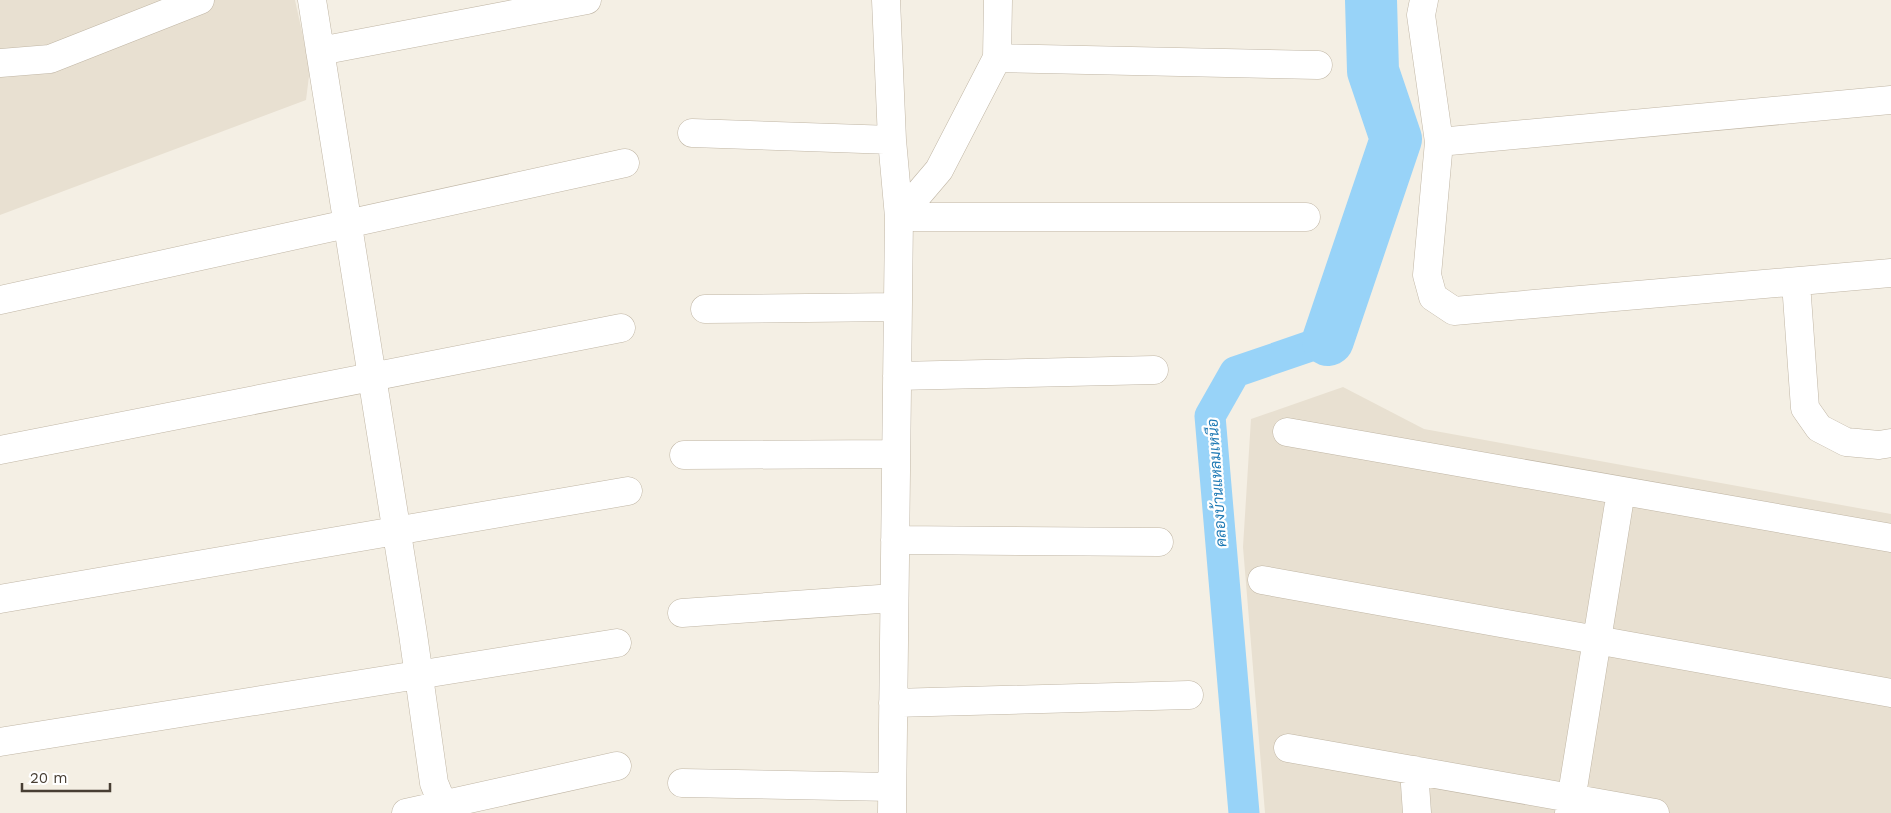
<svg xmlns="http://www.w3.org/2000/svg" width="1891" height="813" font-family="'Work Sans',Sarabun,sans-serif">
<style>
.residential{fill:#e8e0d1}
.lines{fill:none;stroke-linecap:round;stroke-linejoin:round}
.canal{stroke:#98d3f8;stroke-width:31}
.river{stroke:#98d3f8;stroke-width:52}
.minor-casing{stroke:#c0b6a5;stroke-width:29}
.minor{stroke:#fff;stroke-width:28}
.labels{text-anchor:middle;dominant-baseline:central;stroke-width:4.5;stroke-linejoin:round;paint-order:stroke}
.water-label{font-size:15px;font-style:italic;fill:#1f7ab5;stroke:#fff}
</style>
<rect width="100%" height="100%" fill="#f4efe4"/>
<path class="residential" d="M0 0H295L310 68 306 100 0 215Z
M1343 387 1424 429 1891 514V813H1265L1243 547 1251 419Z"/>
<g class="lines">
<path class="canal" d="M1244 813 1210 416 1235 372 1328 340"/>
<path class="river" d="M1328 340 1396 139 1373 71 1371 0"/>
<defs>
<path id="minor" d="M312 0 413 634 434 783 446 813
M886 0 892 140 899 217 892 813
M1424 0 1421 15 1439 142 1427 275 1433 297 1454 311 1891 273
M320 51 587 0
M997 58 1318 65
M0 63 50 59 200 0
M692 133 892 140
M1439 142 1891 100
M899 217H1306
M899 217 939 170 997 58 998 0
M1796 283 1805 408 1819 428 1846 442 1879 445 1891 443
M0 300 625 163
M705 309 897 307
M897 376 1154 370
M1287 432 1891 538
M0 450 621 328
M684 455 896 454
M895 540 1159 542
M1262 580 1891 693
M0 599 628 491
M682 613 894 598
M893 703 1189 695
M0 742 617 643
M1288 748 1655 813
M1414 770 1417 813
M682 783 892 787
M406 813 617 766
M1569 813 1621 491"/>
</defs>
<use href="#minor" class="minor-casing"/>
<use href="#minor" class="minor"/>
</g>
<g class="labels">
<g class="water-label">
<text transform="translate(1217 483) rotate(-94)">คลองบ้านแหลมเหนือ</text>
</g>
</g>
<path d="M22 783v8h88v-8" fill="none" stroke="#473e33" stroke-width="2.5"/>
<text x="30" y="783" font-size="15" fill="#473e33" stroke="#ffffff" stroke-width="4" paint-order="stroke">20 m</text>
</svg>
